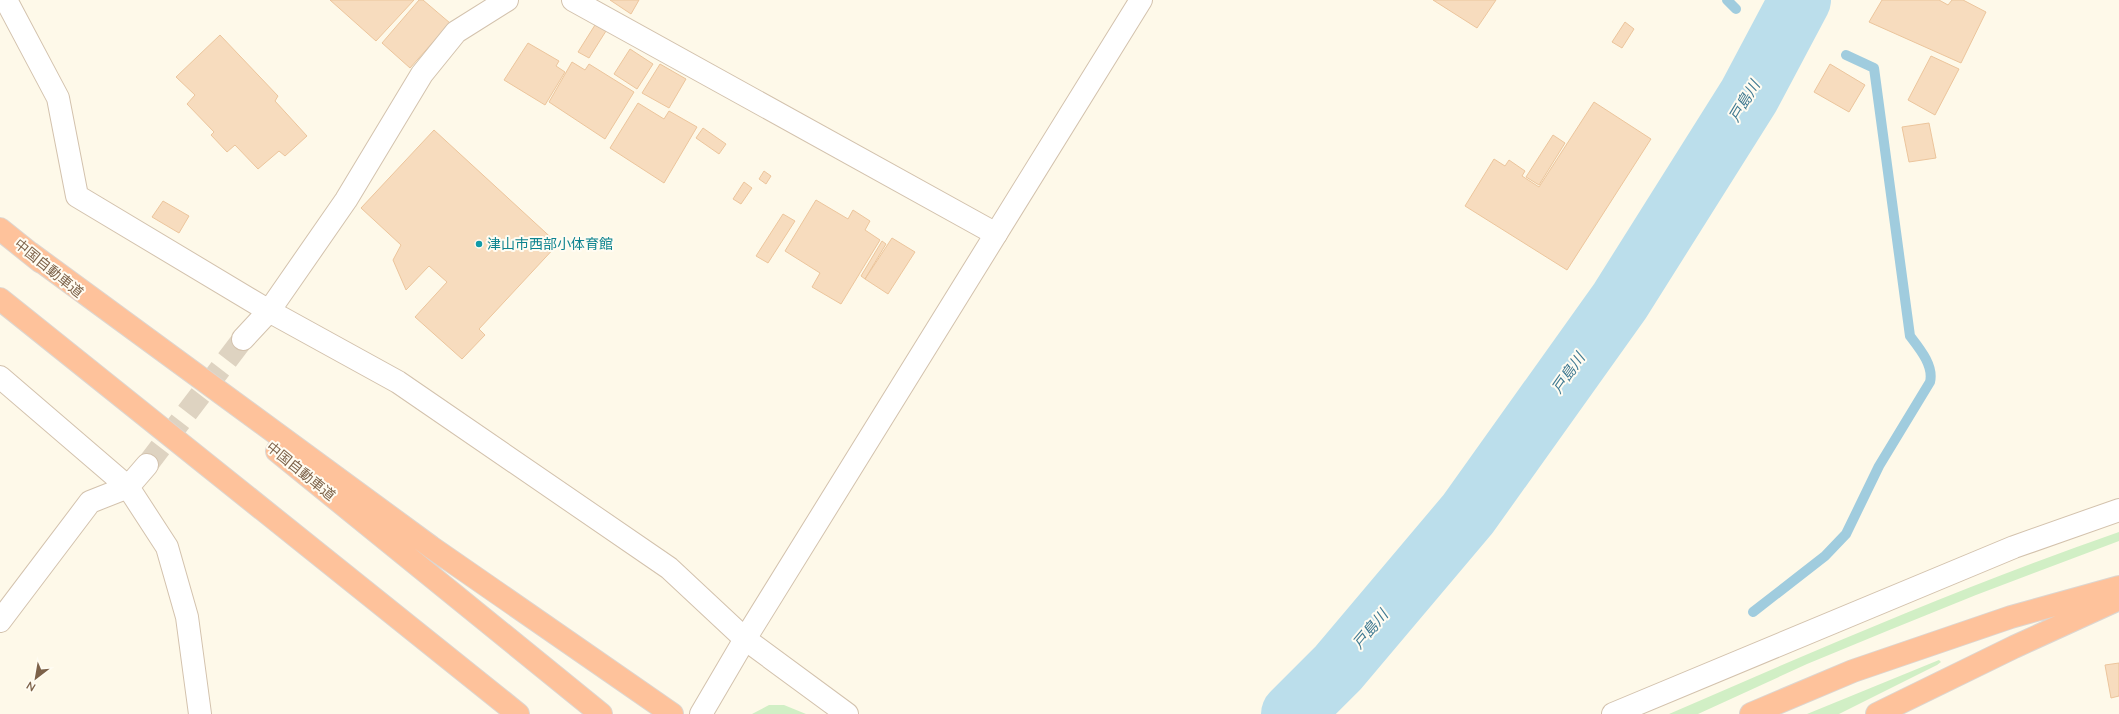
<svg xmlns="http://www.w3.org/2000/svg" width="2119" height="714" font-family="Mulish,'Noto Sans JP',sans-serif">
<style>
.green{fill:#d1efc5}
.lines{fill:none;stroke-linecap:round;stroke-linejoin:round}
.stream{stroke:#a0ccde;stroke-width:10}
.river{stroke:#bbdeeb;stroke-width:62}
.building{fill:#f7dcbe;stroke:#ecc59c}
.minor-tunnel{stroke:#ded3c1;stroke-width:22;stroke-dasharray:22 11;stroke-linecap:butt}
.minor-casing{stroke:#d3c2ad;stroke-width:24}
.tertiary-casing{stroke:#d3c2ad;stroke-width:24}
.motorway-casing{stroke:#ddd6d0;stroke-width:24}
.minor{stroke:#fff;stroke-width:22}
.tertiary{stroke:#fff;stroke-width:22}
.motorway{stroke:#fec29b;stroke-width:22}
.culture-dot{fill:#0f9aa8;stroke:#fffcf2;stroke-width:1.5}
.labels{text-anchor:middle;dominant-baseline:central;stroke-width:4;stroke-linejoin:round;paint-order:stroke}
.culture-label{font-size:14px;fill:#0d838f;stroke:#fffcf2;text-anchor:start}
.street-label{font-size:14px;fill:#7d6249;stroke:#fffcf2}
.water-label{font-size:15px;font-style:italic;fill:#407a92;stroke:#fffcf2}
</style>
<rect width="100%" height="100%" fill="#fef9e9"/>
<path class="green" d="M2119 532V541L1976 595 1887 631 1807 664 1698 714H1669C1818 649 1966 585 2119 532Z
M1939 660 1941 662 1937 665 1839 714H1807Z
M769 705H784L806 714H752Z"/>
<g class="lines">
<path class="stream" d="M1727 0 1736 9
M1753 612 1825 556 1846 534 1879 466 1930 382C1934 366 1920 349 1910 336L1874 68 1846 55"/>
<path class="river" d="M1292 714 1338 668 1468 514 1620 301 1749 96 1800 0"/>
</g>
<path class="building" d="M330 0H414L376 41Z
M419 0H423L450 23 410 68 382 43Z
M610 0H639L631 14Z
M1433 0H1496L1477 28Z
M1882 0H1939L1948 5 1952 0H1963L1986 12 1961 63 1869 22Z
M1625 22 1634 29 1622 48 1612 42Z
M595 25 606 31 589 58 578 52Z
M220 35 278 96 275 101 307 136 285 156 279 151 258 169 235 145 227 152 211 135 214 132 187 104 195 95 176 77Z
M528 43 559 61 556 66 565 72 545 105 504 80Z
M630 49 653 64 637 89 614 74Z
M1931 56 1959 69 1935 115 1908 100Z
M572 62 585 70 589 64 634 92 605 139 549 102Z
M660 64 686 79 669 108 642 93Z
M1830 64 1865 85 1849 112 1814 92Z
M1594 102 1651 139 1567 270 1465 206 1494 159 1505 166 1509 160 1525 171 1522 176 1539 187Z
M638 103 664 119 669 111 697 127 664 183 610 148Z
M1929 123 1936 158 1909 162 1902 127Z
M703 128 726 144 719 154 696 138Z
M434 130 558 244 479 329 485 335 462 359 415 317 447 282 429 266 406 290 393 260 401 245 361 208Z
M1553 135 1565 143 1539 185 1526 177Z
M764 171 771 176 766 184 759 179Z
M744 182 752 188 741 204 733 199Z
M816 200 848 219 853 210 870 221 865 230 880 240 841 304 812 287 820 273 785 251Z
M163 201 189 216 179 233 152 217Z
M783 214 795 221 768 263 756 256Z
M892 238 915 252 888 294 865 279Z
M882 241 886 244 865 279 861 276Z
M2119 663V696L2111 698 2105 665Z"/>
<g class="lines">
<path class="minor-tunnel" d="M147 465 243 339"/>
<defs>
<path id="minor" d="M6 0 58 98 77 196 269 311 398 382 669 568 745 639 847 714
M573 0 996 234
M243 339 269 311 346 200 422 74 456 32 507 0
M0 377 128 487 167 547 187 617 200 714
M0 621 90 502 128 487 147 465
M1613 714 2014 547 2119 510"/>
<path id="tertiary" d="M701 714 745 639 1141 0"/>
<path id="motorway" d="M0 229 41 262
M30 253 431 547 672 714
M0 299 518 714
M277 451 601 714
M1751 714 1853 671 2011 617 2119 587
M1877 714 2014 647 2119 599"/>
</defs>
<use href="#minor" class="minor-casing"/>
<use href="#tertiary" class="tertiary-casing"/>
<use href="#motorway" class="motorway-casing"/>
<use href="#minor" class="minor"/>
<use href="#tertiary" class="tertiary"/>
<use href="#motorway" class="motorway"/>
</g>
<circle class="culture-dot" cx="479" cy="244" r="4"/>
<g class="labels">
<g class="culture-label">
<text x="487" y="244">津山市西部小体育館</text>
</g>
<g class="street-label">
<text transform="translate(49 268) rotate(39)">中国自動車道</text>
<text transform="translate(301 471) rotate(39)">中国自動車道</text>
</g>
<g class="water-label">
<text transform="translate(1744 101) rotate(-59)">戸島川</text>
<text transform="translate(1568 373) rotate(-55)">戸島川</text>
<text transform="translate(1370 629) rotate(-50)">戸島川</text>
</g>
</g>
<g transform="translate(36 678) rotate(211)" stroke="#fffcf2" stroke-width="3" paint-order="stroke">
<path d="M0-3L7 15L0 10L-7 15Z" fill="#7d6249"/>
<text y="-6" font-size="11" font-weight="bold" text-anchor="middle" fill="#7d6249">N</text>
</g>
</svg>
